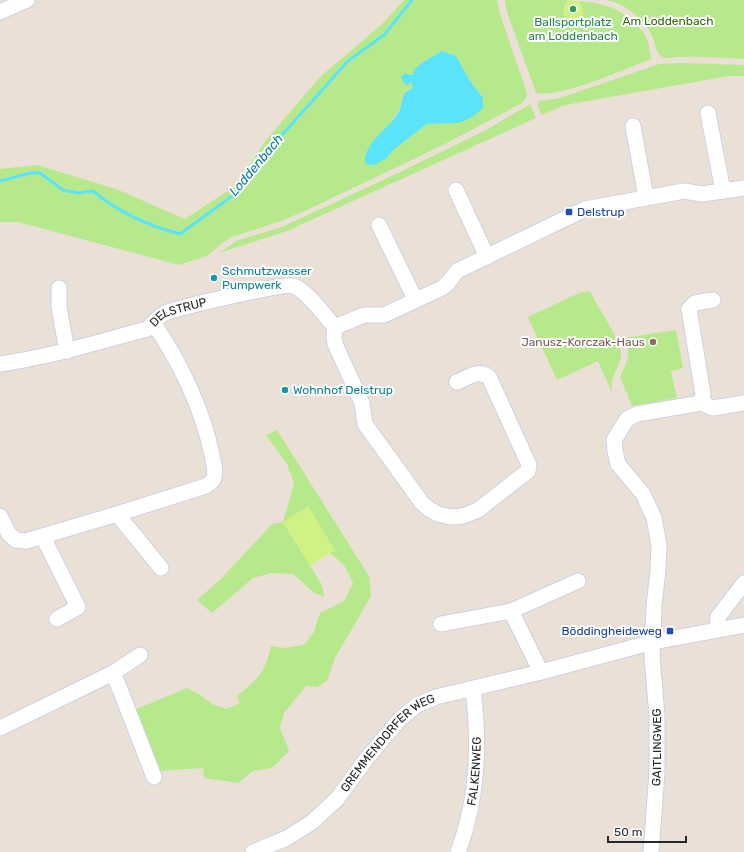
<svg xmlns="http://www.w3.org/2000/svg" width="744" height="852" font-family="Rubik,sans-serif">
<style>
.green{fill:#b6e98b;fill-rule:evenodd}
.pitch{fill:#d0f285}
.water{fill:#5be3fb}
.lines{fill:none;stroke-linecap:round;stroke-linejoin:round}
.stream{stroke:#5be3fb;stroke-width:3}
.minor-casing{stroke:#cbd2e2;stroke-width:17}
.minor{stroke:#fff;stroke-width:15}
.leisure-dot{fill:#2e9e5b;stroke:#fff;stroke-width:1.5}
.transit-dot{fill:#1a4fb4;stroke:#fff;stroke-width:1.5}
.culture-dot{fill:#0f9aa8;stroke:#fff;stroke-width:1.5}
.education-dot{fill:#8d6e63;stroke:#fff;stroke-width:1.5}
.labels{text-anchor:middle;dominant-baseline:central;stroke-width:4;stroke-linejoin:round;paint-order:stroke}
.park-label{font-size:12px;fill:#2e6911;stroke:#fff}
.leisure-label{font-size:12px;fill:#27864d;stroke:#fff}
.transit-label{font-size:12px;fill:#164399;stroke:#fff;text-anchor:start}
.culture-label{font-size:12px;fill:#0d838f;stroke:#fff;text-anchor:start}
.street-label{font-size:12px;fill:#272727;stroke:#fff}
.education-label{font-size:12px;fill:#785e54;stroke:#fff;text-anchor:end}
.water-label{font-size:13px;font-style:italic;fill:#007ca1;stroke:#fff}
</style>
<rect width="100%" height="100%" fill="#ebe0d6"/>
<path class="green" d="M404 0H497L500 14 527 93 526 98 522 103 445 144 305 211 281 221 232 237 221 244 207 256 179 265 18 222H0V169L37 165 116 189 185 219 232 188 247 170 263 144 320 77 382 24ZM442 51 456 56 470 81 483 98 439 123 427 124 392 151 387 158 373 141 388 126 399 110 403 97 407 90 413 88V85L409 75 414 74 420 64Z
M505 0H568L563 10 566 18 580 1C603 3 623 9 639 27 641 30 645 34 646 37 649 43 650 52 651 59 627 68 559 99 536 93L508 15 505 4Z
M607 0H744V59C722 58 699 56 677 57 672 57 666 59 662 57 656 54 655 43 653 38 646 20 626 4 607 0Z
M679 63 744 65V76H729L565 105 541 115 538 105 539 101 560 98 659 64Z
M530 104 536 118 287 231 219 253 238 240 282 227 400 172 486 130Z
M590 291C596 304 621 342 621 353 621 369 607 377 613 395L598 361 557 380 528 317 579 293Z
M676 330 683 368 671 371 677 398 632 406 620 377C627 360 633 356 623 338Z
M277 430 369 576 371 596 335 658 327 681 317 687 306 686 284 713 280 728 289 751 272 768 253 771 238 783 204 778 203 768 158 771 134 710 187 688 199 694 212 704 226 709 240 703 237 696C257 680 266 672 271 646L284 648 304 645 314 632 320 613 344 601 353 583 344 565 330 553 335 550 283 522 322 585 324 597 313 592 293 574 272 573 253 578 212 613 197 600 222 578 272 524 283 522 294 483 287 464 266 435Z"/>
<path class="pitch" d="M568 0 580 1 579 2C584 8 585 15 579 19L566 18C560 9 565 8 568 0Z
M308 506 335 550 310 566 283 522Z"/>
<path class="water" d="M442 51 456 56 470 81 483 98V108L472 117 459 123 427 124 392 151 387 158 374 165H368L365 162C365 140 390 129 399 111 404 100 400 93 413 88L411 82 407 85 404 83 401 77 405 73 409 75 414 74V70L420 64Z"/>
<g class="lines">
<path class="stream" d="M0 181 30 173H40L63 190 78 193 93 191C118 212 149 226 180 234L235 194 281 136 348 61 384 35 412 0"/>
<defs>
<g id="minor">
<path d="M0 12 27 0"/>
<path d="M708 113 723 191"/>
<path d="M633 126 646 197"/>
<path d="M456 190 487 257"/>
<path d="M379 225 415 299"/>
<path d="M59 288V307L67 351"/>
<path d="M335 327 334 336 335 344 362 403 365 424 422 503 429 509 438 514 451 517 463 516 478 510 528 471 529 465 489 377C478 369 469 377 457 382"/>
<path id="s1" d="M0 364C50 357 98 342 147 329 152 325 160 315 165 313 181 307 282 283 294 286 307 291 325 316 335 327L364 315H384L442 288 448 283 457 271 585 209 684 191 702 194 744 188"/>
<path d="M701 403 703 394 689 309 695 303 713 300"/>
<path d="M117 514 161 568"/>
<path d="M0 516 9 534 16 540 26 541 117 514 206 486C208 484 212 482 213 480 217 473 213 462 212 455 203 410 180 362 154 324"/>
<path d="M43 537 78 607 57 619"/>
<path d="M511 611 541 672"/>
<path d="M441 624 511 611 578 581"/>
<path d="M717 629 718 617 744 583"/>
<path d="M113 673 121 692 154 777"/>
<path d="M0 728 113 673 140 655"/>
<path id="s2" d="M253 852 287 838 312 822 337 799 367 758 400 719 417 705 436 697 541 672 653 642 744 625"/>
<path id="s3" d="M458 852C478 799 480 744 473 689"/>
<path id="s4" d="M651 852 657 772V716L652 657 654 606 658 570 659 545 654 518 643 494 618 464 615 451 614 440 627 419 637 414 701 403 713 408 744 403"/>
</g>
</defs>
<use href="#minor" class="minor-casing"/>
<use href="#minor" class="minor"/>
</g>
<circle class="leisure-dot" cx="573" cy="9" r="4"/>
<g class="transit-dot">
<rect x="565" y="208" width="8" height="8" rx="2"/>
<rect x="666" y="627" width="8" height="8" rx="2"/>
</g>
<g class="culture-dot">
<circle cx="214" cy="278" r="4"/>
<circle cx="285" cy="390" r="4"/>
</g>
<circle class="education-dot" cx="653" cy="342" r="4"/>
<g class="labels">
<g class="park-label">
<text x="668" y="21">Am Loddenbach</text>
</g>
<g class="leisure-label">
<text x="573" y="22">Ballsportplatz<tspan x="573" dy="14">am Loddenbach</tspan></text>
</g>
<g class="transit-label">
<text x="577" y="212">Delstrup</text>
<text x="662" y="631" text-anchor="end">Böddingheideweg</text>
</g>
<g class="culture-label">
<text x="222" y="271">Schmutzwasser<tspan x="222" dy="14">Pumpwerk</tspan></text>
<text x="293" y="390">Wohnhof Delstrup</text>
</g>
<g class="street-label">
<text stroke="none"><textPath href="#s1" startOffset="188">DELSTRUP</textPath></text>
<text stroke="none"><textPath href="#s2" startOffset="177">GREMMENDORFER WEG</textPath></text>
<text stroke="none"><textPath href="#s4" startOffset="105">GAITLINGWEG</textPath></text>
<text stroke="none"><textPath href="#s3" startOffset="83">FALKENWEG</textPath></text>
</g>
<g class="education-label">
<text x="645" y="342">Janusz-Korczak-Haus</text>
</g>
<g class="water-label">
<text transform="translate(256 165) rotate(-50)">Loddenbach</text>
</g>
</g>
<path d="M608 836v6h78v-6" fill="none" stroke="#272727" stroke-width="2"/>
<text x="614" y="836" font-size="12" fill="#272727" stroke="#ffffff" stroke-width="3" paint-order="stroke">50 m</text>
</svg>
